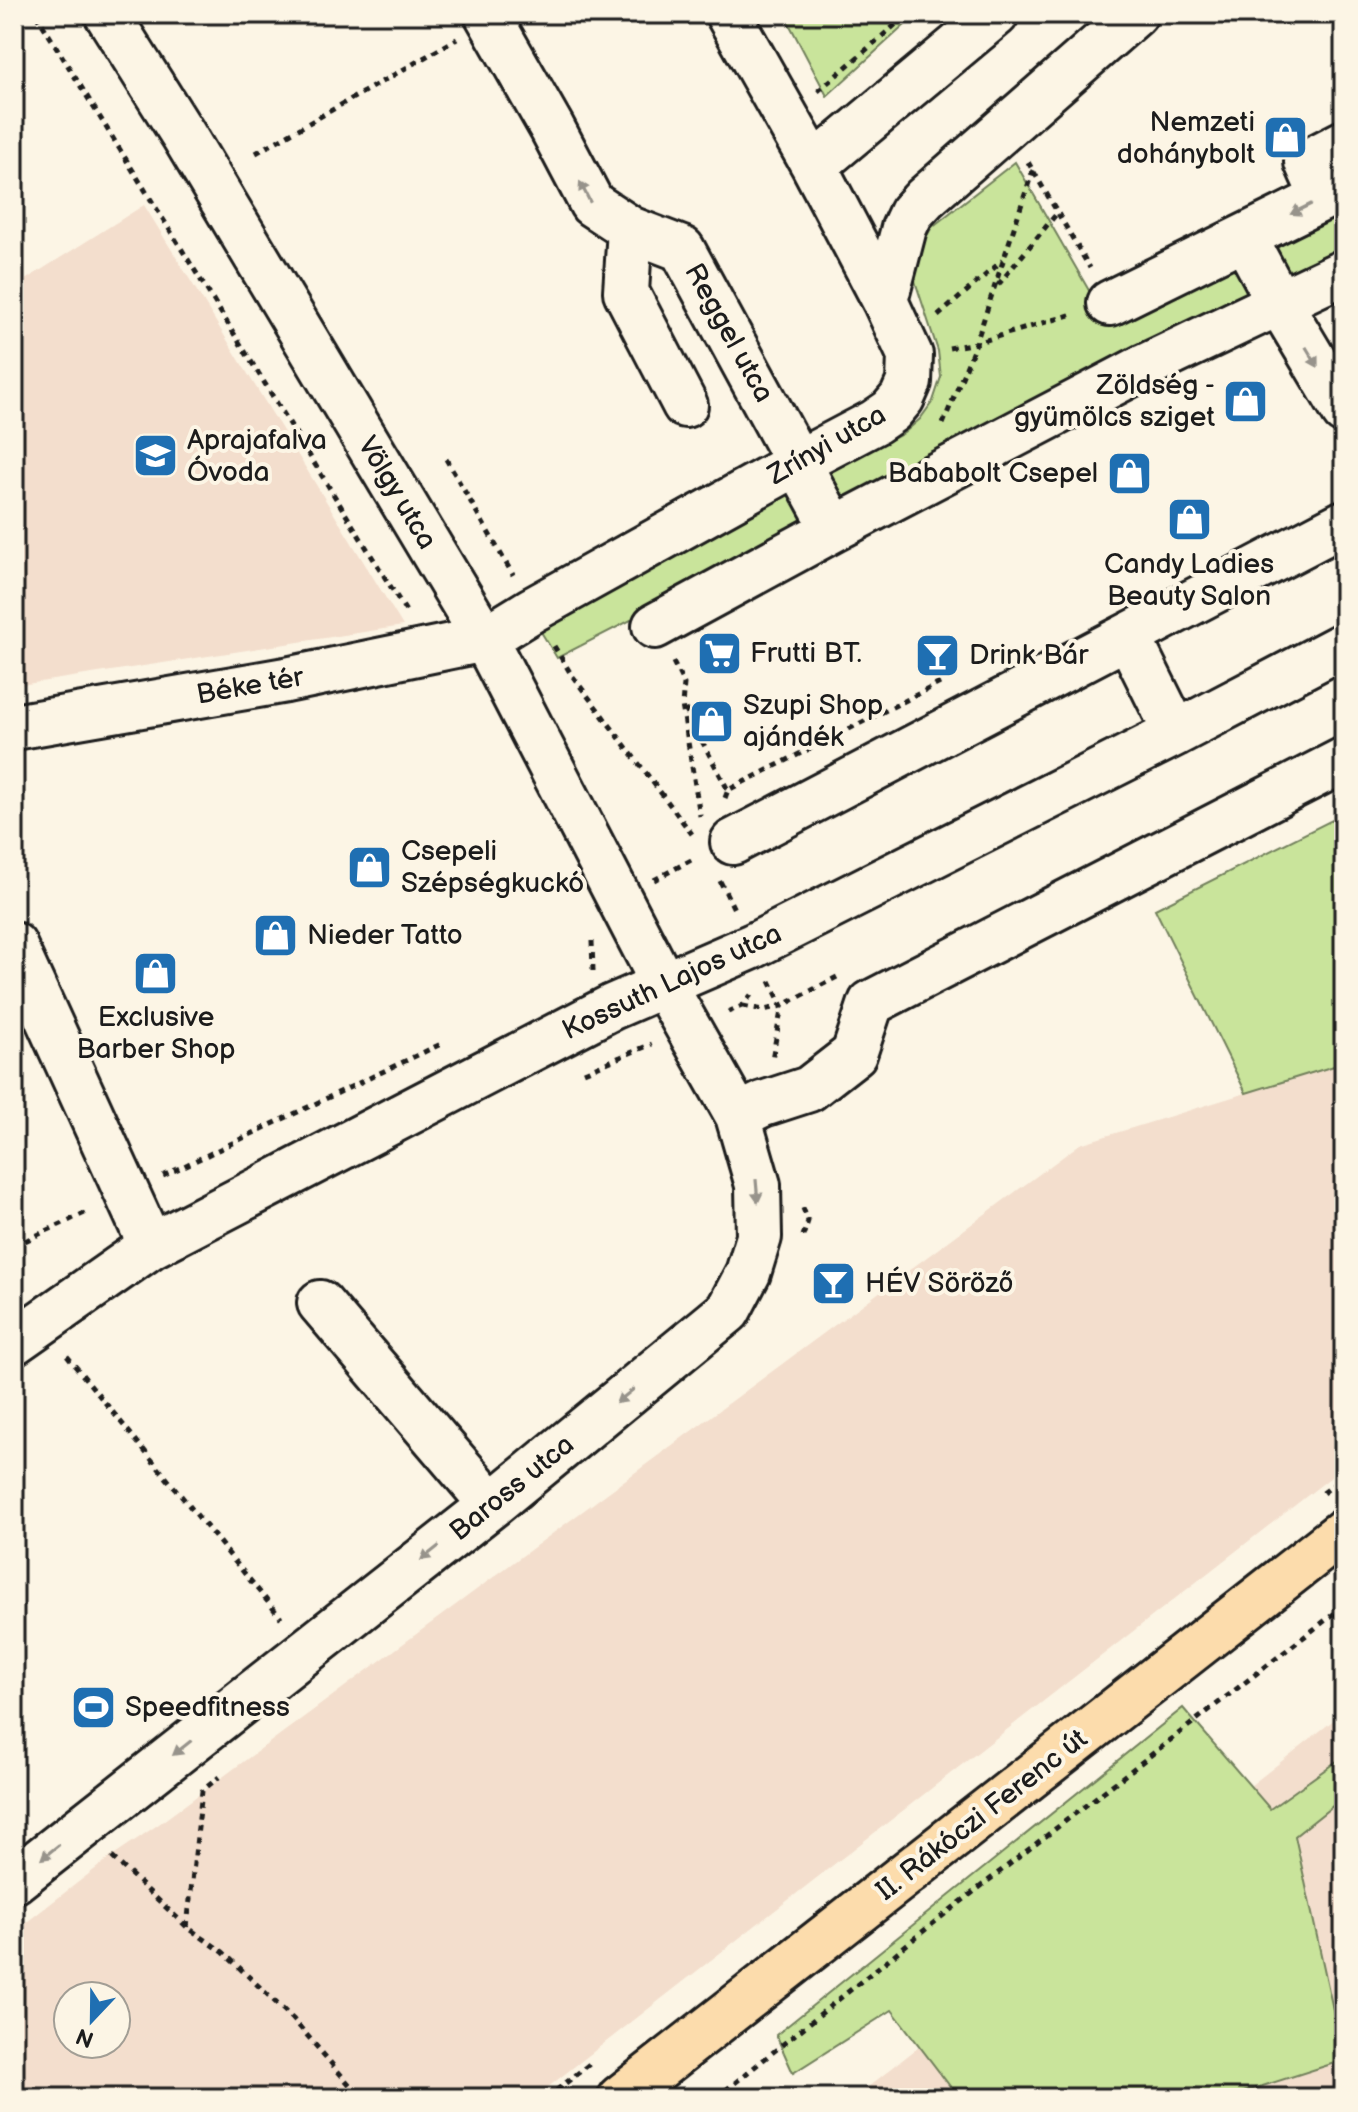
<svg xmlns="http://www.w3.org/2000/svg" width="1358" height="2112" font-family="'Balsamiq Sans',sans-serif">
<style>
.built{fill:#f3decd;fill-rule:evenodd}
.green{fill:#c9e49b;stroke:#72805c;stroke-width:2}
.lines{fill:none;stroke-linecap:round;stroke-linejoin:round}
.minor-casing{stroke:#1c1c1c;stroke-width:50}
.major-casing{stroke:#1c1c1c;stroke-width:50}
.path{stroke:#1c1c1c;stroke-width:5;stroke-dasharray:6 6;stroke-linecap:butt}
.minor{stroke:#fcf5e5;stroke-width:44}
.major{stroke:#fcdcac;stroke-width:44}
.oneway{fill:#97938b}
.labels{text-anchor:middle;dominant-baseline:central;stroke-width:8;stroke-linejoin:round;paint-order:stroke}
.poi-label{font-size:28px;fill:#1c1c1c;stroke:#fcf5e5;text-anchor:start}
.street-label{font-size:28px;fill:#1c1c1c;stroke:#fcf5e5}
</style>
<rect width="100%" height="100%" fill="#fcf5e5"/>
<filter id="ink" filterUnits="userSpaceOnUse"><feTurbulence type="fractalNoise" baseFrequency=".0125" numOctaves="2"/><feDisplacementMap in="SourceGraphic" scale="16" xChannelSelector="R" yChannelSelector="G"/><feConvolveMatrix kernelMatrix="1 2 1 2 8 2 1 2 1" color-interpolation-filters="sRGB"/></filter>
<g filter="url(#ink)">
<path class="built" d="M144 205 403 626 14 686V287Z
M1344 1063V1467L534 2098H14V1932L112 1856 159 1824 1080 1144ZM68 1996H116V2044H68Z
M1344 1712V2098H854Z"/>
<path class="green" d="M784 14H917L827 96Z
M1015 162 1110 327 1344 209V254L557 658 538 627 904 433 920 419 933 401 941 377 938 351 914 278 916 254 932 227Z
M1344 814V1063L1246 1093 1155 909Z
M1183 1708 1270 1809 1344 1756V1797L1295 1836 1344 2060 1225 2098H959L892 2010 793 2073 776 2035Z"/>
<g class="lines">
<defs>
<path id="minor" d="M487 14 552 128 592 204 630 229 682 249 834 529
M728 14 814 166 885 301
M814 166 996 14
M630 229 626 292 685 405
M1244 237 1279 302 1344 411
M1110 303 1323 198 1307 162 1344 143
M655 626 834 529 1146 366 1344 272
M1128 636 1176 733
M14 727 286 680 485 639 532 610 799 462 875 422 891 411 902 398 909 382 910 355 885 301 904 228 911 213 925 198 1135 14
M733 842 1344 523
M14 945 151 1246
M738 1116 763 1104 809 1089 854 1054 871 1003 1344 760
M320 1303 492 1505
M14 1342 151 1246 612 1007 753 946 1176 733 1344 645
M14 1881 492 1505 728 1311 748 1273 759 1237 758 1185 738 1116 664 985 485 639 184 136 107 14"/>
<path id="major" d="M620 2098 1344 1531"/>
</defs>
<use href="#minor" class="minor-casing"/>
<use href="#major" class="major-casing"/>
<path class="path" d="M36 14 407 613
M818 91 908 14
M256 153 457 39
M1028 162 1090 268
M998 285 1058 212
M938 316 1003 260
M949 348 976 343 1070 315
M943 424 976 343 1033 170
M446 459 513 575
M554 646 571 674 692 834
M673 662 684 684 682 705 700 816
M685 709 728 790
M725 798 728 790 940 683
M654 880 695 858
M720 881 735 911
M592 941 593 971
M770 981 782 1006 772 1059
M743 1006 764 1010 782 1006 837 977
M728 1012 742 1006 751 995
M584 1072 652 1044
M163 1176 443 1043
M803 1208 808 1221 803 1236
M14 1246 89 1211
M67 1356 281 1618
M1323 1493 1344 1477
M112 1857 187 1927 223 1952 293 2019 361 2098
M187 1927 202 1791 219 1777
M547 2098 592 2062
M716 2098 936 1921 1344 1606"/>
<use href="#minor" class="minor"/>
<use href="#major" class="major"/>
</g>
<defs><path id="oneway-solid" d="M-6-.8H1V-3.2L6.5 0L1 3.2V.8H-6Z" transform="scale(2)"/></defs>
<g class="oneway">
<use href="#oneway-solid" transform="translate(585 192) rotate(-117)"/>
<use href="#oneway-solid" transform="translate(1301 209) rotate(154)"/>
<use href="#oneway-solid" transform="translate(1312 357) rotate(59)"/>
<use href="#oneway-solid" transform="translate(757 1191) rotate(85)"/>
<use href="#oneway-solid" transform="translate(625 1396) rotate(141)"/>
<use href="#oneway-solid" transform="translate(430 1553) rotate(142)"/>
<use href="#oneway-solid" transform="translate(182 1748) rotate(142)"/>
<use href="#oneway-solid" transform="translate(50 1852) rotate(141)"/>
</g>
</g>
<defs>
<symbol id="shop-square" viewBox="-11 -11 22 22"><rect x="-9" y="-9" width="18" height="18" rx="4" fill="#1f6fb2" stroke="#fcf5e5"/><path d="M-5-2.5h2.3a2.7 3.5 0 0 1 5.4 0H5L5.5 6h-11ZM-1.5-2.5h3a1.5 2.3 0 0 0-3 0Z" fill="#fff"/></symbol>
<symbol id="school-square" viewBox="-11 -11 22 22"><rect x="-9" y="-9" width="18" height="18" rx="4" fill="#1f6fb2" stroke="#fcf5e5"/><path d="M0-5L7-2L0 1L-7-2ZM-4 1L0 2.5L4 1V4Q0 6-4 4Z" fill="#fff"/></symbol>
<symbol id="supermarket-square" viewBox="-11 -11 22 22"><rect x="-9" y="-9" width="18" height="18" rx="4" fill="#1f6fb2" stroke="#fcf5e5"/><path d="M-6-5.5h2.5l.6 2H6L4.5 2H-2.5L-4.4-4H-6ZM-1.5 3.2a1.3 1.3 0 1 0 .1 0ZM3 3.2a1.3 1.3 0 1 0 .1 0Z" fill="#fff"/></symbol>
<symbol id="bar-square" viewBox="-11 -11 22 22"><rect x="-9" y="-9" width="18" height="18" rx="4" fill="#1f6fb2" stroke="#fcf5e5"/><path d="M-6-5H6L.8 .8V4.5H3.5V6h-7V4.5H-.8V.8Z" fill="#fff"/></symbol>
<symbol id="stadium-square" viewBox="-11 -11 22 22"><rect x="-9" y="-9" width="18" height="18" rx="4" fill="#1f6fb2" stroke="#fcf5e5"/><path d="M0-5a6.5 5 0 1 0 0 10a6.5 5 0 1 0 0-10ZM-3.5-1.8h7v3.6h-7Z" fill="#fff"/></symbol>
</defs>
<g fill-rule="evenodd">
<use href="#shop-square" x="1260" y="112" width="51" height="51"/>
<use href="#shop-square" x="1220" y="376" width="51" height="51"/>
<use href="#school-square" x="130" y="430" width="51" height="51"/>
<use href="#shop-square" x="1104" y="448" width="51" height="51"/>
<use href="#shop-square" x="1164" y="494" width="51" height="51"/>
<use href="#supermarket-square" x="694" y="628" width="51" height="51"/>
<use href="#bar-square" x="912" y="630" width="51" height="51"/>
<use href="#shop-square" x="686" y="696" width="51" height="51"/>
<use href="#shop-square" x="344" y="842" width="51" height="51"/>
<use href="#shop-square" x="250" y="910" width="51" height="51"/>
<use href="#shop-square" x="130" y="948" width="51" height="51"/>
<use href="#bar-square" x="808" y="1258" width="51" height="51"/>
<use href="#stadium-square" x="68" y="1682" width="51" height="51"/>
</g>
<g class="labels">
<g class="poi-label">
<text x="1255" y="122" text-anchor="end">Nemzeti<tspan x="1255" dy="32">dohánybolt</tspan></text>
<text x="1215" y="385" text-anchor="end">Zöldség -<tspan x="1215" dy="32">gyümölcs sziget</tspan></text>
<text x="187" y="440">Aprajafalva<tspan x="187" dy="32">Óvoda</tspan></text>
<text x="1098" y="473" text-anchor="end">Bababolt Csepel</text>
<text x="1189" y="564" text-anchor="middle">Candy Ladies<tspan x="1189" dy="32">Beauty Salon</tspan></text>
<text x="750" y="653">Frutti BT.</text>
<text x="969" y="655">Drink Bár</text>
<text x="743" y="705">Szupi Shop<tspan x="743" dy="32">ajándék</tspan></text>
<text x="401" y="851">Csepeli<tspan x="401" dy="32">Szépségkuckó</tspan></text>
<text x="307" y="935">Nieder Tatto</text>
<text x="156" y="1017" text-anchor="middle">Exclusive<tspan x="156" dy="32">Barber Shop</tspan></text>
<text x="865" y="1283">HÉV Söröző</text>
<text x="125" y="1707">Speedfitness</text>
</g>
<g class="street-label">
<text transform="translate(729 333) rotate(61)">Reggel utca</text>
<text transform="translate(827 445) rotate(-30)">Zrínyi utca</text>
<text transform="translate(397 493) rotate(59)">Völgy utca</text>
<text transform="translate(250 686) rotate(-10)">Béke tér</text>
<text transform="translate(672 982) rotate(-25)">Kossuth Lajos utca</text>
<text transform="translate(512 1488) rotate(-39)">Baross utca</text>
<text transform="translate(982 1815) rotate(-38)">II. Rákóczi Ferenc út</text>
</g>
</g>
<rect width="1358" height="2112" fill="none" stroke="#fcf5e5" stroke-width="48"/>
<rect x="24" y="24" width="1310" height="2064" fill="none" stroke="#1c1c1c" stroke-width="3" filter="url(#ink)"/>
<g transform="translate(92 2020) rotate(202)"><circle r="38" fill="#fcf5e5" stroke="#a29e95" stroke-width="2"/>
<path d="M0-6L14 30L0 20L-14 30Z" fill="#1f6fb2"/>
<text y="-12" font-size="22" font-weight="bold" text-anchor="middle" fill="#1c1c1c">N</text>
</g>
</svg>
